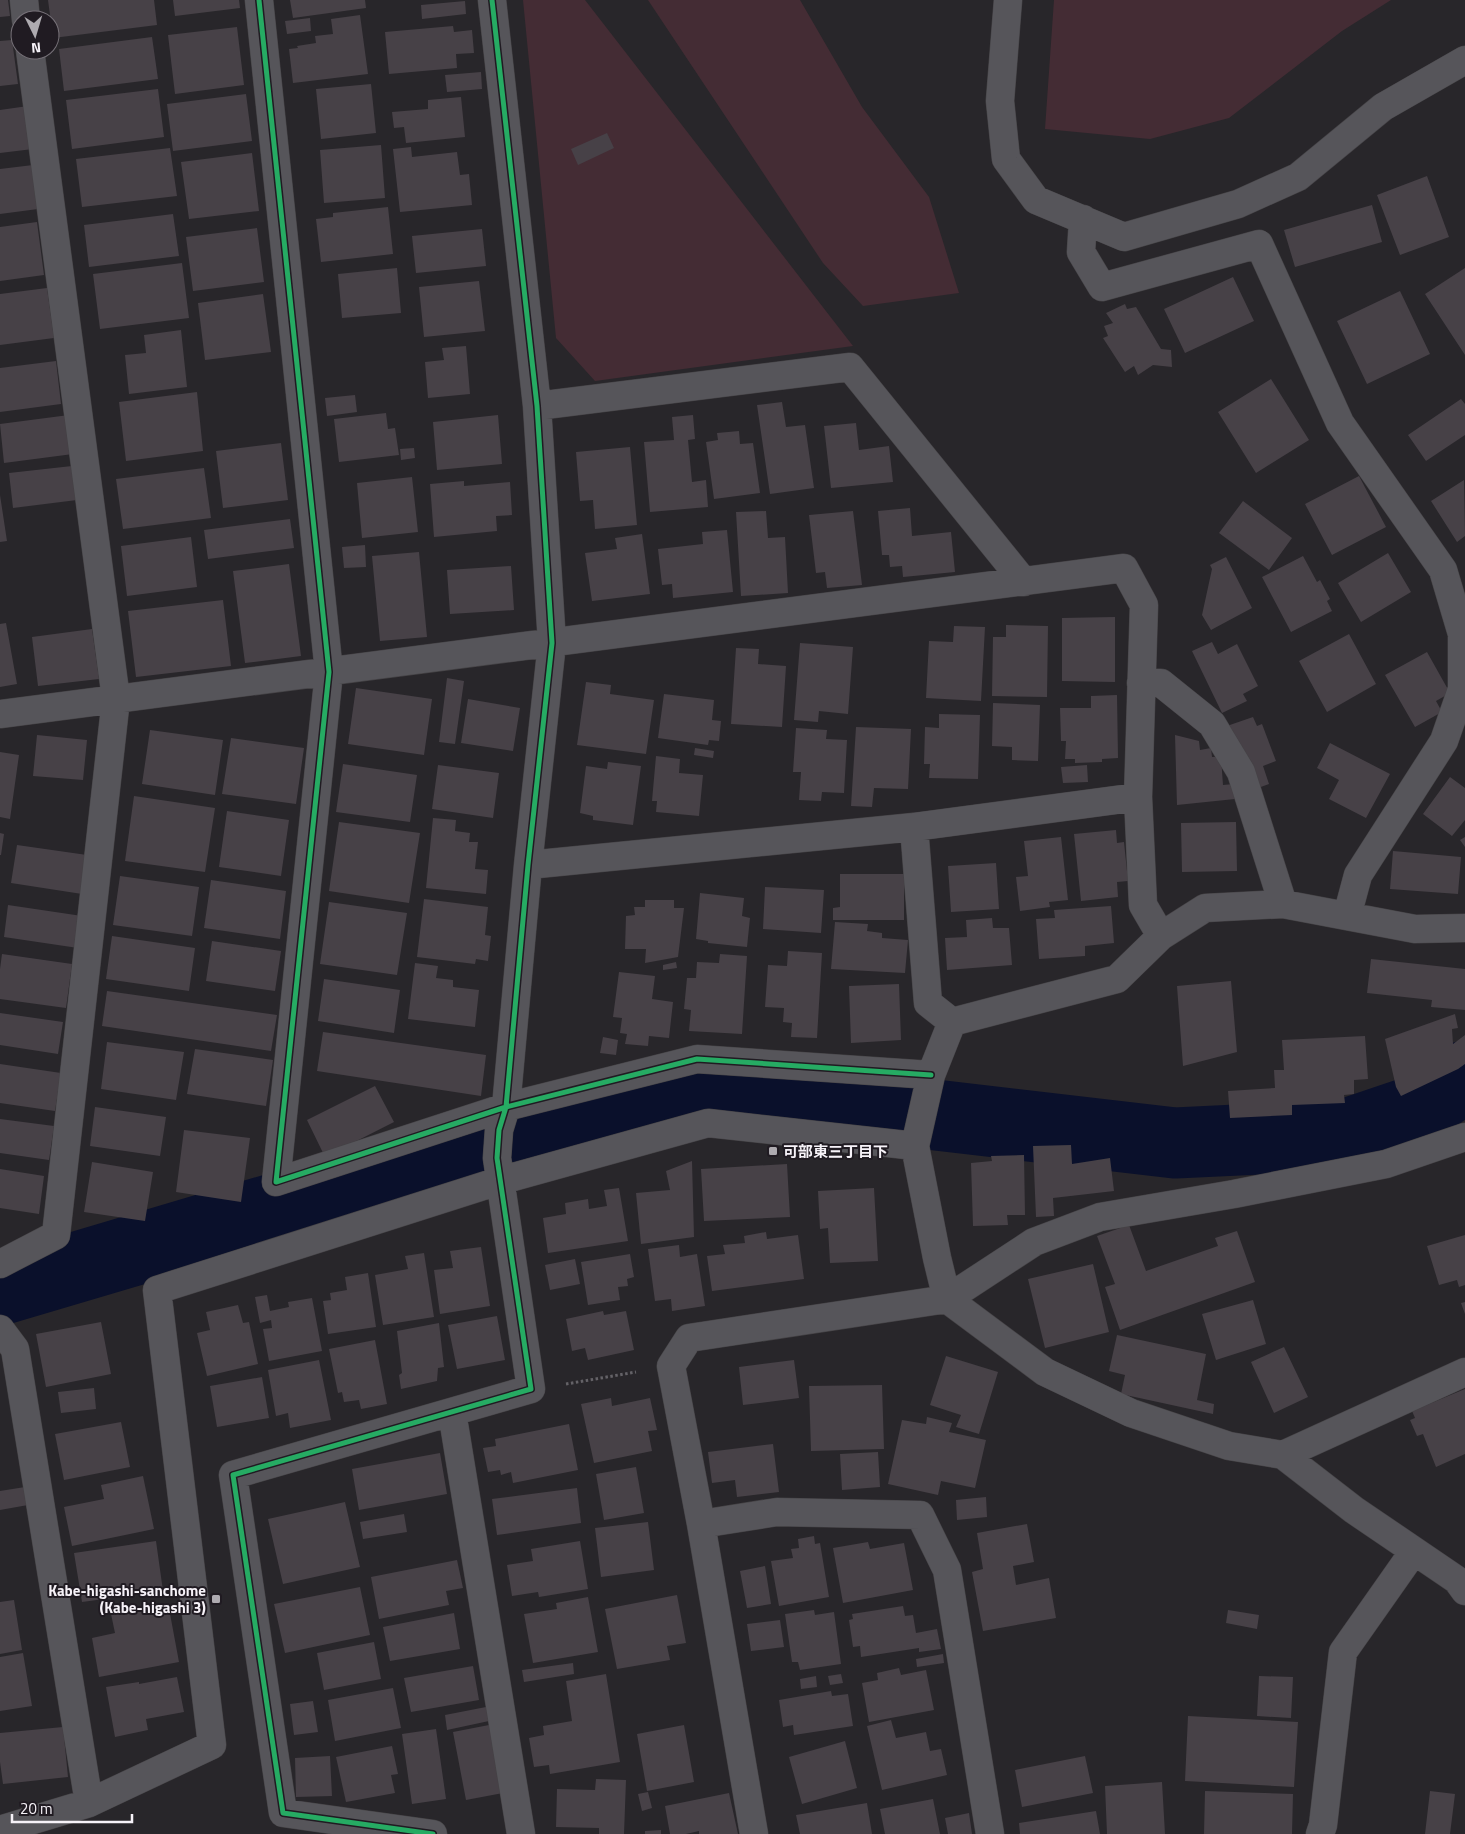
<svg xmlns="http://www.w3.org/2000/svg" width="1465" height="1834" font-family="'Titillium Web','Noto Sans JP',sans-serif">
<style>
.green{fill:#442c34}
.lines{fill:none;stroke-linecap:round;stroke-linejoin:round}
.river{stroke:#0a102b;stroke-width:71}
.building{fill:#474147}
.minor-casing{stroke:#454346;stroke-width:29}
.path{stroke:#646267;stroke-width:3;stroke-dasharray:2.5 2.5;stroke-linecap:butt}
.minor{stroke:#56555a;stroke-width:28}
.cycleway-casing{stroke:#201b22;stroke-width:8}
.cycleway{stroke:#26ab63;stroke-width:5}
.poi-dot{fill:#aeabb0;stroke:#201b22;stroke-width:2}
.labels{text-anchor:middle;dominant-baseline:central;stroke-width:4;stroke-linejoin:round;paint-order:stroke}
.poi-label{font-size:15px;font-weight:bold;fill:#f6f2f8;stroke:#201b22;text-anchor:start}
</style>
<rect width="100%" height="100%" fill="#28262a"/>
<path class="green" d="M523 0H585L853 346 595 381 556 338Z
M648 0H800L862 107 929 197 959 293 863 306 823 263Z
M1054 0H1391L1342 31 1229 118 1150 139 1045 129Z"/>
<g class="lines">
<path class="river" d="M0 1290 688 1086 1175 1143 1344 1135 1418 1110 1465 1076"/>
</g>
<path class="building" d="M0 0H8L10 16 0 17Z
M48 0H154L157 25 53 38Z
M173 0H239L240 8 175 16Z
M290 0H365L366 8 293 18Z
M465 1 466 14 422 19 421 5Z
M360 15 368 74 293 83 289 49 298 48 297 46 316 43 315 36 333 34 331 19Z
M310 18 311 31 287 34 285 21Z
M453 26 454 32 472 30 474 53 456 54 457 68 389 74 385 32Z
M237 27 244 85 175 94 168 35Z
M152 37 158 79 64 91 59 49Z
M12 40 18 84 0 86V41Z
M481 72 482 89 447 92 445 75Z
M371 84 376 133 321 139 316 89Z
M158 89 164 137 72 149 66 100Z
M246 94 252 141 173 151 167 104Z
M461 97 465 137 406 143 404 127 394 128 392 112 428 109V100Z
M28 106 33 149 0 153V110Z
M607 133 614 148 578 165 571 149Z
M381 145 385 198 324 203 320 150Z
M411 147 412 157 457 152 460 175 469 174 472 205 400 212 393 149Z
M170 148 177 196 82 207 76 159Z
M252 153 259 211 189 219 181 162Z
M33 165 38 209 0 214V169Z
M1427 176 1449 237 1400 255 1377 195Z
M1372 205 1382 242 1295 267 1284 230Z
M388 207 393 254 321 262 316 219 333 217V213Z
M173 214 179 256 89 267 84 225Z
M37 222 44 275 0 281V227Z
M257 228 264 282 193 291 186 237Z
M482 229 486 266 416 273 412 236Z
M182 263 189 318 100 329 93 274Z
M397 268 401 313 342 318 338 274Z
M1465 268V355L1425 294Z
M1233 277 1254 321 1185 353 1164 309Z
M479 281 485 331 424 337 419 287Z
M47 288 54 338 0 345V294Z
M1400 291 1430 354 1367 384 1337 321Z
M263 294 271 352 205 360 198 303Z
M1125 304 1127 309 1136 307 1161 349 1171 350 1172 367 1153 365 1138 375 1134 366 1125 372 1103 338 1108 336 1104 326 1113 323 1106 313Z
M181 330 187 387 129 394 125 355 146 353 144 335Z
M466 346 470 394 428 398 425 362 444 360 442 348Z
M56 361 61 404 0 412V368Z
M1271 379 1309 440 1256 473 1218 412Z
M197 392 203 451 126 461 119 402Z
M355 395 357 412 327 416 325 398Z
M1461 399 1465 404V435L1426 461 1408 435Z
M782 402 786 427 805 425 814 488 770 494 757 405Z
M386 413 388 429 395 428 399 455 339 462 334 419Z
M69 415 73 454 4 463 0 424Z
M498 415 502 464 437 470 433 422Z
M693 415 695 439 688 440 692 482 706 480 708 507 650 512 644 442 674 440 672 417Z
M856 423 859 450 889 446 893 482 831 488 824 426Z
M739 431 740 444 753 443 760 493 714 499 706 442 718 440 717 433Z
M281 443 288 500 223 508 216 451Z
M630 447 637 525 595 529 593 500 580 501 576 452Z
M414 448 415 458 401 460 400 449Z
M72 466 77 500 13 508 9 473Z
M204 468 211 518 123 529 116 479Z
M1359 476 1386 527 1332 555 1305 504Z
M412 477 418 532 362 538 357 483Z
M1464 480 1465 536 1457 542 1431 501Z
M464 481V486L510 482 512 515 496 516 497 531 434 537 430 484Z
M0 495 7 541 0 542Z
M1243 501 1292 538 1269 570 1219 533Z
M910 508 912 536 951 532 955 572 903 577 902 566 890 567 889 555H882L878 511Z
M766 511 768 538 785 537 788 593 741 596 736 512Z
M853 511 862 585 827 588 825 572 816 573 809 515Z
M290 519 294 548 208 559 204 530Z
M727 530 733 592 673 598 672 584 662 585 658 549 703 544 702 532Z
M642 534 650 594 592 601 585 553 617 549 615 538Z
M191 537 197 587 127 596 121 546Z
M365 545 366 567 344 568 342 547Z
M419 552 427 637 380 641 372 556Z
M1388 553 1411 592 1361 622 1338 583Z
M1303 556 1317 582 1320 580 1330 599 1327 601 1332 611 1291 632 1262 577Z
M1226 557 1252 608 1211 630 1202 615 1212 569 1210 565Z
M289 564 301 656 245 663 233 571Z
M511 566 514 610 450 614 447 570Z
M223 600 231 666 136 677 128 611Z
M1115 617V682L1062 681V618Z
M6 623 17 684 0 687V624Z
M1006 625 1048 626 1047 697 992 696 993 637H1006Z
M954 626 985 627 981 701 926 698 929 641 953 642Z
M92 629 99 679 38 686 32 637Z
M1349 634 1376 684 1327 712 1299 661Z
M1212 642 1218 654 1237 644 1258 686 1243 694 1247 701 1222 713 1192 651Z
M800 643 853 647 848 714 819 711 818 722 794 720Z
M736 648 759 649 758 664 786 666 782 727 731 724Z
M1427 652 1450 693 1436 701 1442 712 1415 727 1385 675Z
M447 678 464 681 455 744 439 742Z
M586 682 611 685 610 694 654 700 646 754 577 745Z
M356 688 432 699 424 755 348 744Z
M664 694 714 700 712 720 721 721 719 741 709 740 708 745 658 738Z
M1117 695 1118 758 1102 759V762L1075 763V759H1065L1066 741H1061L1060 708H1091V696Z
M468 699 520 708 513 751 461 743Z
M993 703 1040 705 1038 761 1012 760V747L992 746Z
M939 714 980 715 978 779 929 778 930 764H924L925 727 939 728Z
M1253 717 1257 726 1262 724 1276 761 1263 766 1269 784 1247 792 1224 727Z
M856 727 911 729 908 789 874 788 872 807 851 806Z
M796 728 827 730 826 739 847 740 844 793 822 792 821 801 799 800 801 772H793Z
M150 730 223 740 215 795 142 784Z
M37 735 87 740 83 780 33 776Z
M1175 735 1199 741 1200 750 1211 748 1212 757H1221L1223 785 1234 784 1235 799 1177 805Z
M231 738 304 748 296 804 222 794Z
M1330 743 1390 774 1366 818 1329 799 1339 780 1317 768Z
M695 748 714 751 713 758 694 755Z
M0 752 19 755 10 819 0 817Z
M656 756 680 759 679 773 703 775 699 816 656 812 657 801H652Z
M608 762 641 766 633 825 593 820V816L580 813 586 766 607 769Z
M343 764 417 775 410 822 336 812Z
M438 765 499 773 493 818 432 809Z
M1087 765 1088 782 1063 783 1061 767Z
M1450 777 1465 788V820L1452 836 1423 814Z
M134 796 215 808 205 872 125 861Z
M227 811 289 820 281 876 219 867Z
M433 818 456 820 455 831 470 833 469 842H478L475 869 488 870 486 894 426 888Z
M339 822 420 833 409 903 329 891Z
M1236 822 1237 871 1182 872 1181 823Z
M1116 830 1117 843 1124 842 1128 881 1117 882 1118 897 1081 901 1074 834Z
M0 833 4 834 1 855H0Z
M1061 837 1068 900 1049 902 1050 907 1020 911 1016 877 1028 876 1024 841Z
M1465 837V847L1460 840Z
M17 845 87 855 82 894 11 883Z
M1393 851 1461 857 1458 894 1390 889Z
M996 863 999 909 951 912 948 866Z
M840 874H904V920H833V908L840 907Z
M120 876 199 887 192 936 113 925Z
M211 880 286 891 280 939 204 928Z
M765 887 824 890 821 933 763 929Z
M700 893 744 898 742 916 750 918 747 947 708 943V941L696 939Z
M424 899 488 907 485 935 491 936 488 961 476 959 475 964 417 957Z
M645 900H674V908H684L678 957 645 963 646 949H625L626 916 635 915 634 907H645Z
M329 902 407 913 397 975 320 964Z
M8 905 82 916 78 948 4 937Z
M1111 906 1114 943 1085 946V956L1039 959 1036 919 1055 918 1054 910Z
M992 918 993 928H1009L1012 965 947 970 945 938 967 937 966 920Z
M835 922 868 924 867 931 882 933V938L908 940 905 973 831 969Z
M112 936 195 948 189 991 106 979Z
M212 941 281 951 275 991 206 981Z
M788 951 822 953 817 1038 791 1037 792 1023 783 1022 784 1008 765 1007 768 965 787 966Z
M2 954 72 964 66 1008 0 999V969Z
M720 954 747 956 742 1034 689 1031 691 1010 684 1009 687 978H696L697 962 719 963Z
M1371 959 1465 969V1010L1431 1007 1432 1000 1367 993Z
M676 962 677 968 663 970V965Z
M415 963 438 966 436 978 453 980V987L479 990 475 1027 408 1019Z
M619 972 655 976 652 999 673 1002 669 1038 649 1036 648 1046 625 1044 627 1034 620 1033 622 1018 613 1017Z
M324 979 400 990 394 1033 318 1021Z
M1231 981 1237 1052 1183 1066 1177 986Z
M899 984 901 1040 851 1043 849 986Z
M107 991 277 1015 271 1051 102 1026Z
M0 1013 63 1022 58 1054 0 1045Z
M1455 1014 1458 1028 1452 1029 1453 1044 1465 1035V1064L1458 1069 1401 1096 1396 1087 1385 1039Z
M323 1032 486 1055 481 1096 317 1071Z
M1365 1036 1368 1079 1354 1080V1094L1344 1095 1345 1103 1292 1105V1115L1230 1118 1228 1091 1275 1088 1274 1070H1284L1282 1040Z
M603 1037 618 1040 616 1055 600 1053Z
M107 1042 184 1052 176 1100 101 1089Z
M195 1049 273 1060 266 1106 187 1094Z
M0 1064 61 1073 55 1111 0 1103Z
M375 1086 394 1122 325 1157 307 1120Z
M95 1107 166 1117 160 1156 90 1146Z
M0 1119 54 1126 49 1160 0 1153Z
M184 1130 250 1138 241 1202 176 1192Z
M1071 1145 1072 1164 1110 1158 1114 1191 1053 1198 1054 1216 1036 1217 1033 1146Z
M1024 1155 1025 1215H1007L1008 1225 973 1226 971 1163 992 1161 991 1156Z
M692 1161 694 1237 641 1244 636 1193 670 1190 666 1171Z
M92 1162 153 1172 145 1221 84 1212Z
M787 1164 790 1217 704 1221 701 1169Z
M0 1169 44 1176 39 1214 0 1208Z
M619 1188 628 1241 548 1253 543 1218 566 1214 565 1203 588 1199 589 1209 607 1206 604 1190Z
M874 1188 878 1261 830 1263 828 1228 820 1229 818 1191Z
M1129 1225 1146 1271 1218 1246 1215 1238 1237 1231 1255 1282 1120 1330 1105 1287 1115 1284 1097 1236Z
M766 1232 767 1239 798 1235 804 1279 712 1291 707 1256 725 1254 723 1245 745 1243 744 1236Z
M1465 1235V1285L1459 1287 1457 1280 1439 1285 1427 1246Z
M679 1245 680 1257 697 1254 705 1306 672 1311 671 1299 655 1301 648 1249Z
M481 1247 490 1306 440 1314 434 1270 453 1268 450 1251Z
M424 1253 434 1317 383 1325 375 1275 408 1269 405 1256Z
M630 1254 634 1277 627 1279 628 1286 618 1287 620 1300 588 1305 581 1262Z
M575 1259 580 1284 550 1290 545 1265Z
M1093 1264 1109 1332 1045 1348 1028 1279Z
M368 1273 376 1327 328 1334 323 1301 331 1300 330 1293 347 1290 345 1277Z
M267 1295 270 1311 289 1307 288 1302 312 1298 322 1351 269 1361 263 1329 272 1328 271 1320 260 1323 255 1297Z
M1253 1300 1266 1344 1216 1360 1202 1314Z
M1465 1302V1314L1461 1303Z
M238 1305 243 1323 249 1322 258 1364 207 1376 197 1333 210 1330 206 1312Z
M603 1311 604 1315 626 1311 634 1350 588 1360 585 1348 572 1351 566 1319Z
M497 1316 505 1360 457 1369 448 1325Z
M101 1322 111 1374 46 1387 36 1334Z
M439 1323 444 1367 438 1368 437 1381 401 1389 399 1375 402 1373 397 1331Z
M1117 1335 1206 1354 1197 1400 1214 1404 1213 1414 1121 1394 1125 1375 1109 1371Z
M375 1340 387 1404 361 1409 359 1400 344 1402 342 1392 338 1393 329 1349Z
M1284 1347 1308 1397 1274 1413 1251 1362Z
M946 1356 998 1372 979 1434 956 1427 961 1415 930 1405Z
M319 1360 331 1420 290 1428 288 1413 276 1416 268 1370Z
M794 1360 799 1398 743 1405 739 1367Z
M262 1377 269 1418 217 1427 210 1386Z
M882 1385 884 1449 811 1451 809 1386Z
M94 1388 96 1409 61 1413 58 1392Z
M1465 1389V1454L1436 1467 1423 1434 1417 1436 1410 1420 1415 1418 1412 1411Z
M611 1398 612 1406 650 1398 657 1430 648 1431 652 1451 594 1463 581 1404Z
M927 1417 952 1423 949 1432 986 1440 975 1488 941 1481 938 1495 888 1484 902 1420 926 1424Z
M121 1422 130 1467 64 1480 55 1434Z
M569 1424 578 1470 513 1483 511 1472 501 1475 500 1470 488 1472 483 1448 496 1446 495 1439Z
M773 1444 779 1492 737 1497 735 1480 712 1483 708 1452Z
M878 1452 880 1487 842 1490 840 1454Z
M440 1453 447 1494 359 1510 352 1469Z
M636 1467 644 1513 604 1520 596 1474Z
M143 1476 154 1529 72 1546 64 1507 104 1499 101 1485Z
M25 1487 28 1505 0 1510V1491Z
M577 1488 581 1523 497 1535 492 1499Z
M986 1497 987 1517 957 1520 956 1500Z
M345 1502 360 1567 283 1584 268 1519Z
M404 1514 407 1532 363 1539 360 1522Z
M648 1522 654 1570 601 1577 595 1528Z
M1027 1524 1034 1562 1013 1566 1016 1585 1049 1578 1056 1618 983 1631 972 1572 983 1569 977 1533Z
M814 1536 815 1544 820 1543 829 1597 779 1606 771 1561 793 1558 791 1549 799 1548 798 1539Z
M156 1541 163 1591 82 1602 74 1553Z
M580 1541 588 1589 539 1597 538 1592 512 1596 507 1565 533 1561 531 1549Z
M868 1542 870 1549 904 1543 913 1590 843 1603 833 1548Z
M457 1560 463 1588 446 1591 449 1605 379 1619 371 1577Z
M765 1566 771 1604 747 1608 740 1571Z
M360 1587 370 1635 285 1653 274 1604Z
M677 1595 686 1643 667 1646 670 1660 617 1669 605 1609Z
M588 1597 598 1652 533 1663 524 1614 557 1609 556 1603Z
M14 1600 22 1650 0 1654V1602Z
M168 1603 179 1662 99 1677 92 1638 115 1633 111 1614Z
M903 1606 905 1616 913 1615 916 1633 937 1629 941 1649 919 1652V1648L861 1657 860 1646 853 1647 849 1620 853 1619 852 1614Z
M814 1610 815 1615 834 1612 841 1664 800 1670 798 1662H792L785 1614Z
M1228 1610 1259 1615 1257 1629 1226 1623Z
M454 1613 460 1649 390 1661 383 1627Z
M780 1620 784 1647 751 1651 747 1624Z
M374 1642 381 1679 324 1690 317 1653Z
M23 1653 32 1706 0 1711V1657Z
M943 1654 944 1663 917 1667 916 1659Z
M573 1663 574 1674 524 1682 522 1670Z
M473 1666 479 1700 411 1712 404 1678Z
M899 1668 901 1675 926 1670 934 1710 869 1722 862 1683 878 1680 877 1673Z
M606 1674 620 1762 550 1774 549 1765 534 1767 529 1738 544 1735 543 1726 572 1721 566 1681Z
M841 1674 843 1683 830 1685 828 1676Z
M816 1676 817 1687 801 1689 800 1679Z
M1259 1676 1293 1677 1291 1718 1257 1716Z
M177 1677 184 1712 146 1719 148 1730 115 1737 106 1687 139 1682V1684Z
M393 1688 401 1728 335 1741 328 1700Z
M831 1691 832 1696 848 1694 853 1726 794 1735 793 1725 783 1727 779 1700Z
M313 1701 318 1732 294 1735 290 1704Z
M486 1707 489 1721 447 1730 445 1715Z
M1188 1716 1298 1722 1294 1787 1185 1781Z
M891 1720 896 1738 926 1732 930 1751 941 1749 947 1775 882 1790 867 1726Z
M489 1725 503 1793 466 1800 453 1732Z
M684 1725 694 1782 647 1791 637 1734Z
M63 1727 68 1777 3 1784 0 1762V1733Z
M436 1729 446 1799 412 1804 402 1734Z
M845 1741 857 1788 802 1804 789 1757Z
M392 1746 398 1774 391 1775 395 1793 346 1802 336 1757Z
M330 1756 332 1796 296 1797 295 1758Z
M1085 1756 1093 1793 1022 1807 1015 1770Z
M596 1779 626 1780 624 1834H599V1828L556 1827 557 1789 595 1790Z
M1162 1782 1165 1834H1107L1105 1786Z
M1205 1791 1293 1794 1292 1834H1204Z
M1430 1791 1455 1794 1450 1834H1425Z
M648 1792 652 1808 642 1811 638 1794Z
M729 1793 738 1834H699V1831L686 1834H670L665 1806Z
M933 1799 940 1834H885L880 1809Z
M867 1803 872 1834H800L796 1815Z
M1096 1811 1100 1834H1020L1019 1823Z
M969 1813 972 1834H948L945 1818Z
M661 1830V1834H645V1831Z"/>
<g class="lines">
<defs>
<path id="minor" d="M24 0 26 20
M259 0 329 672 276 1182 506 1107 697 1059 931 1075
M1008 0 1000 101 1006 159 1036 200 1124 237 1238 204 1298 177 1383 107 1465 60
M1083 219 1081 252 1102 287 1259 244 1340 423 1443 570 1462 634V689L1444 741 1358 875 1347 916
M537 406 850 367 1024 582
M1141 683H1161L1212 724 1241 772 1283 904
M0 714 1124 568 1144 605 1138 797 1143 905 1161 936
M914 827 928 1003 952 1022
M528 865 914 827 1138 797
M1465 1137 1386 1164 1234 1194 1100 1217 1034 1242 947 1299 1045 1372 1131 1413 1229 1446 1283 1455 1354 1510 1457 1580 1465 1591
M0 1264 56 1235 116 699 30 50
M0 1329 15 1349 89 1803
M452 1412 521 1834
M1283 1455 1465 1372
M701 1524 777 1512 920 1515 947 1570 990 1834
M0 1830 89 1803 212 1745 157 1290 499 1181 708 1123 915 1146
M433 1834 283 1813 233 1475 531 1389 497 1158 499 1130 506 1107 528 865 552 643 537 406 492 0
M754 1834 701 1524 671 1366 689 1338 947 1299 937 1258 915 1146 931 1075 952 1022 1117 979 1161 936 1205 908 1283 904 1415 929 1465 928
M1320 1834 1323 1825 1343 1652 1414 1551"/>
</defs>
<use href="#minor" class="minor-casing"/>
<path class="path" d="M566 1384 636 1372"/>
<use href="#minor" class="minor"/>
<defs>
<path id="cycleway" d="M259 0 329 672 276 1182 506 1107 697 1059 931 1075
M433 1834 283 1813 233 1475 531 1389 497 1158 499 1130 506 1107 528 865 552 643 537 406 492 0"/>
</defs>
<use href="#cycleway" class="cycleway-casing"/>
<use href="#cycleway" class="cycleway"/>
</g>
<g class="poi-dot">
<rect x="768" y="1146" width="10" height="10" rx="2.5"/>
<rect x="211" y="1594" width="10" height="10" rx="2.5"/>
</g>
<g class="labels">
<g class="poi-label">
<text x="783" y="1151">可部東三丁目下</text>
<text x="206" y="1590" text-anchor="end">Kabe-higashi-sanchome<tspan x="206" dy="17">(Kabe-higashi 3)</tspan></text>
</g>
</g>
<g transform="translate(35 35) rotate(175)"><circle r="24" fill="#201b22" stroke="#767178"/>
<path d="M0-4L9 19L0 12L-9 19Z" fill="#aeabb0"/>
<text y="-8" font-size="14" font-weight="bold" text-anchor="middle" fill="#f6f2f8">N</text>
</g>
<path d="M12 1814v8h120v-8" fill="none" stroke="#f6f2f8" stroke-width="2.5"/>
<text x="20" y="1814" font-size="15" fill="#f6f2f8" stroke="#201b22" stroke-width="4" paint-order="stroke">20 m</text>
</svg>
